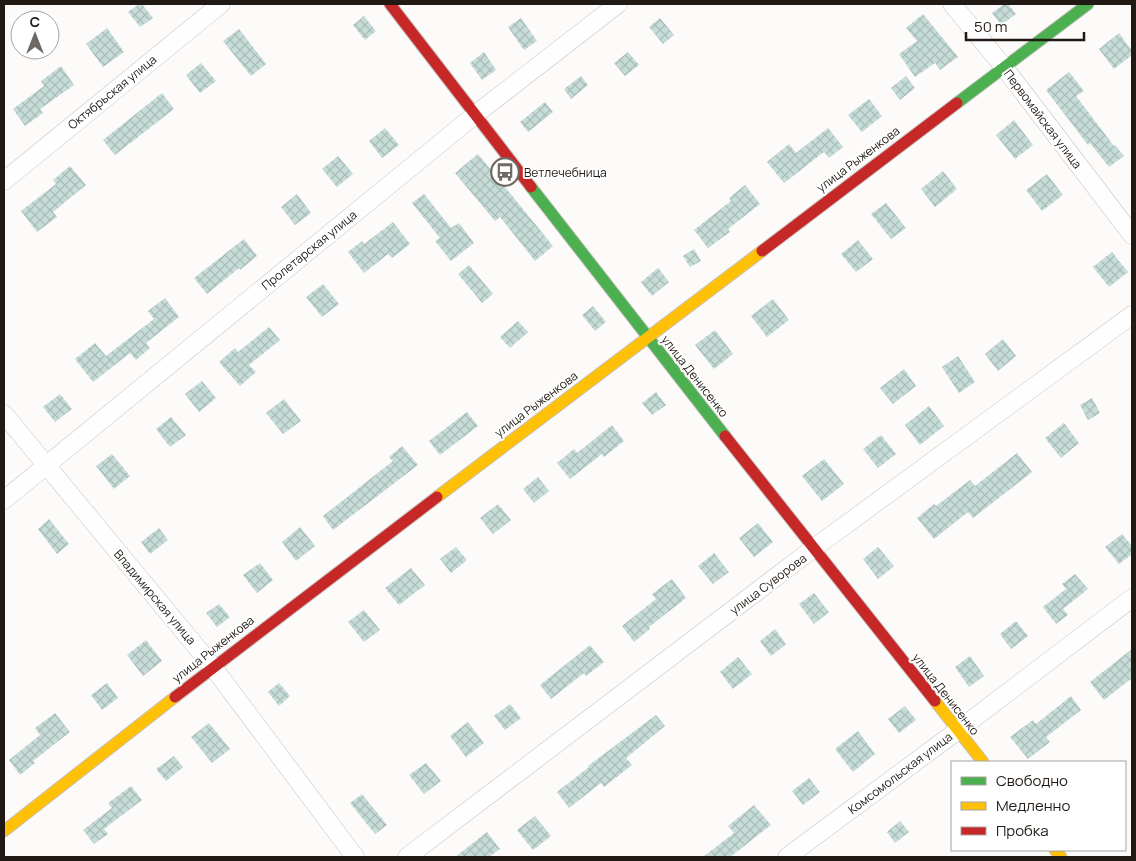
<svg xmlns="http://www.w3.org/2000/svg" width="1136" height="861" font-family="Manrope,sans-serif">
<style>
.building{fill:url(#building-cross-hatch)}
.lines{fill:none;stroke-linecap:round;stroke-linejoin:round}
.street-casing{stroke:#c7c2bf;stroke-width:19}
.fast-casing{stroke:#c7c2bf;stroke-width:13}
.slow-casing{stroke:#c7c2bf;stroke-width:13}
.jam-casing{stroke:#c7c2bf;stroke-width:13}
.street{stroke:#fffefe;stroke-width:18}
.fast{stroke:#4caf50;stroke-width:11}
.slow{stroke:#ffc107;stroke-width:11}
.jam{stroke:#c62828;stroke-width:11}
.labels{text-anchor:middle;dominant-baseline:central;stroke-width:4;stroke-linejoin:round;paint-order:stroke}
.street-label{font-size:12px;fill:#211a14;stroke:#fff}
.poi-label{font-size:12px;fill:#211a14;stroke:#fff;text-anchor:start}
</style>
<defs>
<pattern id="building-cross-hatch" width="8" height="8" patternUnits="userSpaceOnUse" patternTransform="scale(1.25)"><rect width="8" height="8" fill="#c6dcd8"/><path d="M0 0l8 8M0 8l8-8" fill="none" stroke="#aabcb8"/></pattern>
</defs>
<rect width="100%" height="100%" fill="#fdfbf9"/>
<path class="building" d="M139 4H142L153 18 140 27 128 12Z
M1004 4H1008L1016 14 1001 25 992 13Z
M923 14 958 57 940 70 935 63 915 77 899 54 917 41 906 28Z
M364 16 376 31 365 40 353 25Z
M521 18 537 41 524 50 508 27Z
M660 18 674 35 663 44 649 27Z
M107 28 124 52 103 67 86 44Z
M239 29 266 64 251 76 223 41Z
M1119 33 1132 51V55L1114 69 1099 49Z
M484 52 496 70 482 80 470 63Z
M628 52 639 65 625 76 614 63Z
M201 63 216 81 200 93 186 75Z
M61 66 74 85 40 109 43 113 25 126 13 109 44 86 41 81Z
M1069 72 1084 91 1076 96 1114 146 1115 145 1124 156 1109 167 1090 143 1088 145 1046 90Z
M581 76 588 85 571 99 564 89Z
M906 76 915 88 900 100 891 88Z
M162 93 174 109 115 155 103 140Z
M869 99 882 116 862 132 848 115Z
M545 102 553 112 528 132 520 122Z
M1014 120 1033 145 1015 159 996 135Z
M385 128 399 145 382 158 369 141Z
M828 128 843 147 829 158 824 152 784 183 767 162 789 144 796 153Z
M478 154 553 246 535 261 500 217 495 221 455 173Z
M338 156 353 174 337 187 322 169Z
M70 166 86 185 53 212 57 217 37 232 21 211 56 184 53 180Z
M943 171 957 189 935 207 921 189Z
M1047 174 1063 195 1042 211 1026 190Z
M745 185 760 204 728 229 730 232 708 248 694 230 731 201 729 198Z
M297 194 311 213 295 225 281 207Z
M424 194 451 228 459 223 474 243 451 261 435 241 440 238 412 203Z
M886 203 906 228 891 239 871 214Z
M393 222 410 244 392 258 388 254 364 273 348 252 362 241 364 244Z
M244 239 257 256 240 270 239 268 207 294 194 278Z
M858 240 873 259 856 272 841 254Z
M694 249 701 261 690 267 683 256Z
M1112 252 1128 272 1109 287 1093 267Z
M469 265 493 294 482 303 458 274Z
M658 268 669 282 652 296 641 282Z
M323 284 339 304 322 317 306 297Z
M165 298 179 317 146 343 150 348 136 360 130 353 93 382 75 359 95 343 106 356 154 319 148 311Z
M773 299 789 320 767 337 751 316Z
M593 306 606 322 595 331 582 315Z
M518 321 528 332 510 348 500 337Z
M269 327 280 340 249 365 256 372 240 386 219 362 235 348 238 352Z
M715 330 733 354 714 369 695 345Z
M1003 339 1016 356 998 371 985 354Z
M958 356 975 382 959 393 942 367Z
M904 369 916 386 893 404 880 388Z
M202 381 216 398 199 412 185 394Z
M656 392 666 405 652 415 642 403Z
M60 394 72 409 55 422 43 407Z
M1092 398 1100 413 1088 420 1080 405Z
M284 399 301 421 283 434 266 413Z
M929 406 944 426 920 445 905 425Z
M467 412 478 426 440 455 429 441Z
M171 417 186 435 170 447 156 429Z
M1064 423 1079 443 1061 458 1045 438Z
M612 425 624 441 604 457 602 454 570 479 557 463 574 449 577 453Z
M881 435 896 454 878 468 863 449Z
M402 446 418 465 333 530 323 516 393 461 389 457Z
M1017 453 1032 472 973 518 968 512 934 539 917 518 934 504 936 506 970 480 975 486Z
M112 454 130 476 114 489 96 466Z
M824 459 844 484 822 501 802 476Z
M538 477 549 491 534 503 523 489Z
M498 504 511 520 493 534 480 518Z
M49 519 69 544 57 554 38 529Z
M758 523 773 542 754 557 739 538Z
M300 527 315 546 296 561 282 542Z
M159 528 168 540 150 554 141 542Z
M1122 534 1132 546V554L1119 564 1105 547Z
M456 547 467 560 451 573 440 559Z
M878 547 894 566 878 579 863 559Z
M714 553 729 572 713 584 698 566Z
M260 563 273 580 257 593 243 575Z
M411 568 425 585 399 605 385 588Z
M1075 574 1088 589 1063 609 1068 615 1056 624 1043 607 1066 589 1062 584Z
M672 579 686 598 649 627 650 629 634 642 622 626 656 599 652 594Z
M814 593 829 612 814 624 799 604Z
M219 604 230 617 217 627 206 613Z
M364 610 380 630 364 642 348 622Z
M1016 621 1028 636 1011 649 1000 634Z
M775 629 786 644 771 656 760 641Z
M146 640 162 661 143 676 127 655Z
M590 645 604 662 586 676 584 673 551 699 540 685Z
M1132 649V678L1104 700 1090 682Z
M970 656 984 676 969 687 955 667Z
M738 657 752 674 733 689 720 672Z
M107 683 118 698 102 710 91 695Z
M279 683 290 696 279 706 268 692Z
M1071 696 1081 710 1046 737 1050 742 1028 759 1010 737 1033 720 1036 724Z
M510 704 521 718 505 730 494 716Z
M905 706 916 720 899 733 888 719Z
M55 713 70 732 33 761 35 763 20 775 9 760 40 735 35 728Z
M656 715 665 726 626 758 632 765 604 787 601 783 569 808 557 792 589 767 588 766Z
M468 722 484 743 466 757 450 736Z
M209 723 230 749 212 763 191 737Z
M858 731 875 754 853 772 835 749Z
M174 756 183 767 166 781 156 769Z
M426 763 441 781 424 794 409 775Z
M809 778 820 792 803 805 792 791Z
M131 786 142 800 104 829 108 834 94 844 83 830 112 808 108 803Z
M362 794 387 825 375 834 350 803Z
M754 805 771 825 730 857H703L734 833 728 826Z
M535 816 551 836 533 850 517 830Z
M900 821 909 832 895 843 887 832Z
M487 832 500 849 489 857H455Z"/>
<g class="lines">
<defs>
<path id="street" d="M952 4 1003 66 1132 235
M4 181 221 4
M4 414 213 667 355 857
M4 500 476 114 618 4
M407 857 814 548 1132 315
M787 857 957 731 1132 598"/>
<path id="fast" d="M957 103 1088 4
M531 187 725 436"/>
<path id="slow" d="M437 497 762 251
M935 701 983 762
M4 831 175 697
M1055 850 1061 857"/>
<path id="jam" d="M390 4 531 187
M762 251 957 103
M725 436 935 701
M175 697 437 497"/>
</defs>
<use href="#street" class="street-casing"/>
<use href="#fast" class="fast-casing"/>
<use href="#slow" class="slow-casing"/>
<use href="#jam" class="jam-casing"/>
<use href="#street" class="street"/>
<use href="#fast" class="fast"/>
<use href="#slow" class="slow"/>
<use href="#jam" class="jam"/>
</g>
<defs>
<symbol id="bus-ring" viewBox="-11 -11 22 22"><circle r="9.5" fill="#fff" stroke="#6e6964" stroke-width="1.5"/><path d="M-5-6H5V4H4V6H2V4H-2V6H-4V4H-5ZM-3.5-4V0h7V-4ZM-3.5 1.2v1.5H-2V1.2ZM2 1.2v1.5H3.5V1.2Z" fill="#6e6964"/></symbol>
</defs>
<g fill-rule="evenodd">
<use href="#bus-ring" x="489" y="156" width="32" height="32"/>
</g>
<g class="labels">
<g class="street-label">
<text transform="translate(112 92) rotate(-39)">Октябрьская улица</text>
<text transform="translate(1043 119) rotate(53)">Первомайская улица</text>
<text transform="translate(858 159) rotate(-37)">улица Рыженкова</text>
<text transform="translate(309 250) rotate(-39)">Пролетарская улица</text>
<text transform="translate(695 376) rotate(52)">улица Денисенко</text>
<text transform="translate(536 404) rotate(-37)">улица Рыженкова</text>
<text transform="translate(768 584) rotate(-37)">улица Суворова</text>
<text transform="translate(155 597) rotate(50)">Владимирская улица</text>
<text transform="translate(213 649) rotate(-38)">улица Рыженкова</text>
<text transform="translate(946 694) rotate(52)">улица Денисенко</text>
<text transform="translate(900 773) rotate(-37)">Комсомольская улица</text>
</g>
<g class="poi-label">
<text x="524" y="172">Ветлечебница</text>
</g>
</g>
<rect width="1136" height="861" fill="none" stroke="#211a14" stroke-width="10"/>
<rect x="951" y="761" width="175" height="90" fill="#ffffff" stroke="#a6a3a1"/>
<rect x="961" y="777" width="25" height="8" fill="#4caf50" stroke="#a6a3a1"/>
<text x="996" y="786" font-size="15" fill="#211a14">Свободно</text>
<rect x="961" y="802" width="25" height="8" fill="#ffc107" stroke="#a6a3a1"/>
<text x="996" y="811" font-size="15" fill="#211a14">Медленно</text>
<rect x="961" y="827" width="25" height="8" fill="#c62828" stroke="#a6a3a1"/>
<text x="996" y="836" font-size="15" fill="#211a14">Пробка</text>
<g transform="translate(35 35)"><circle r="24" fill="#ffffff" stroke="#a6a3a1"/>
<path d="M0-4L9 19L0 12L-9 19Z" fill="#6e6964"/>
<text y="-8" font-size="14" font-weight="bold" text-anchor="middle" fill="#211a14">С</text>
</g>
<path d="M966 32v8h118v-8" fill="none" stroke="#211a14" stroke-width="2.5"/>
<text x="974" y="32" font-size="15" fill="#211a14" stroke="#ffffff" stroke-width="4" paint-order="stroke">50 m</text>
</svg>
